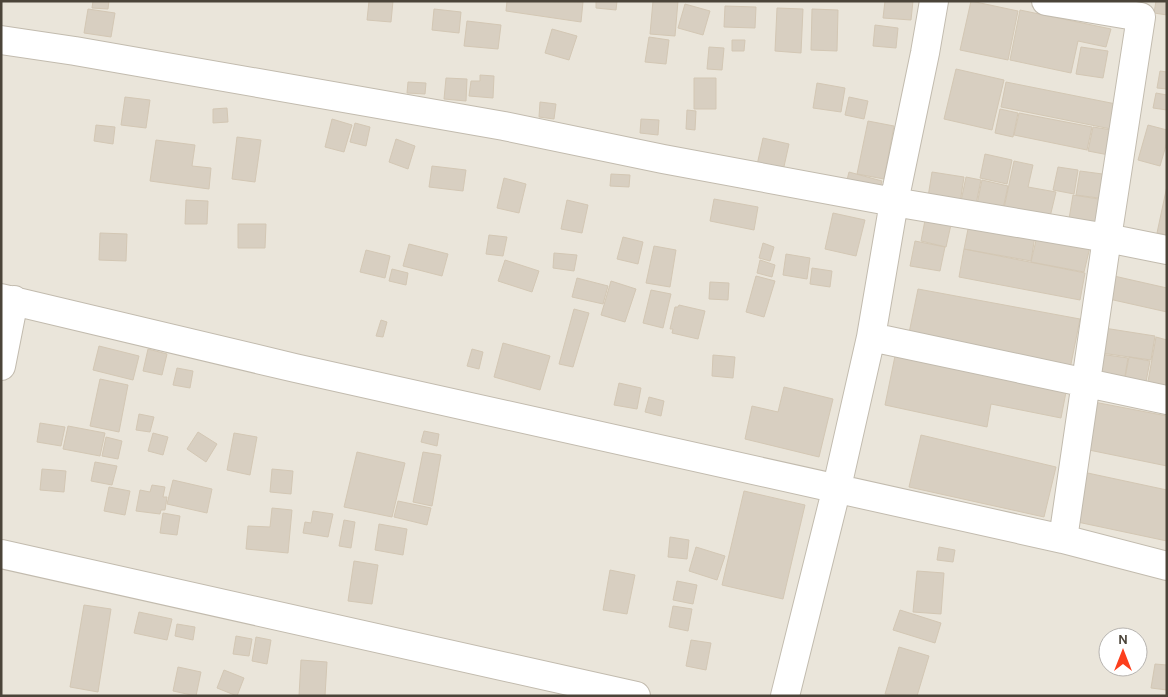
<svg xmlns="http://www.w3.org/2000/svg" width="1168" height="697" font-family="Karla,sans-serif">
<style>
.residential{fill:#eae5da;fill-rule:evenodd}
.building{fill:#d8cfc1;stroke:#d3c7b4}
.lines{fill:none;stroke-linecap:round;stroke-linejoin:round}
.street-casing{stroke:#c2bbae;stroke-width:30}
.street{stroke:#fff;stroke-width:28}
</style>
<rect width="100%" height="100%" fill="#f6f3ec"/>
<path class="residential" d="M1 1H1167V696H1ZM1108 637H1138V667H1108Z"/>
<path class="building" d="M93 1H109L108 9 92 8Z
M369 1H393L391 22 367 20Z
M507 1 583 2 581 22 506 11Z
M596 1H617L616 10 596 8Z
M653 1H678L675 36 650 34Z
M885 1H913L911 20 883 18Z
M971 1 1018 11 1008 60 960 50Z
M1156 1H1167V15L1154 13Z
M685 4 710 11 703 35 678 28Z
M725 6 756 7 755 28 724 27Z
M777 8 803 9 801 53 775 51Z
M88 9 115 13 111 37 84 33Z
M434 9 461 12 459 33 432 30Z
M812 9 838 10 837 51 811 50Z
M1020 10 1111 29 1106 47 1078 41 1071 73 1010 60Z
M467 21 501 25 498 49 464 46Z
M875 25 898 28 896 48 873 46Z
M552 29 577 36 569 60 545 53Z
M649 37 669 40 666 64 645 62Z
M732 40H745L744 51H732Z
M709 47 724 48 722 70 707 69Z
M1081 47 1108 51 1103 78 1076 74Z
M956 69 1004 80 992 130 944 119Z
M1160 71 1167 72V89L1157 88Z
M480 75 494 76 493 98 469 96 471 81H480Z
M446 78 467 79 466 101 444 99Z
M694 78H716V109H694Z
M408 82 426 83 425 94 407 93Z
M1006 82 1121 105 1116 130 1001 107Z
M817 83 845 88 841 112 813 108Z
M1156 93 1167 95V110L1153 108Z
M125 97 150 100 146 128 121 125Z
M849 97 868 101 864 119 845 115Z
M540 102 556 104 554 119 539 117Z
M227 108 228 122 213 123V109Z
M1000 109 1018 113 1013 137 995 133Z
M687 110 696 111 695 130 686 129Z
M1019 113 1092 127 1087 150 1014 135Z
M332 119 352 125 344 152 325 147Z
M641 119 659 120 658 135 640 133Z
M868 121 894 126 884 179 857 174Z
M355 123 370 127 366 146 350 142Z
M96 125 115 127 113 144 94 141Z
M1148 125 1167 130V142L1160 166 1138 160Z
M1093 127 1118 131 1114 156 1088 151Z
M237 137 261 140 255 182 232 179Z
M763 138 789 144 783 171 757 165Z
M396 139 415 146 408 169 389 162Z
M156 140 195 145 192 166 211 168 209 189 150 181Z
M985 154 1012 160 1007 184 980 178Z
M1014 161 1033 165 1028 187 1056 192 1050 217 1004 208Z
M432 166 466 170 463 191 429 187Z
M1058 167 1078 170 1074 194 1053 190Z
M1080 171 1110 175 1106 199 1076 195Z
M849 172 882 181 879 192 846 184Z
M932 172 964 177 960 203 928 197Z
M611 174 630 175 629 187 610 186Z
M966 177 981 180 976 204 961 201Z
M504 178 526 184 519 213 497 208Z
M982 180 1008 186 1003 209 977 204Z
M1167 186V235L1157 233Z
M1073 195 1105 200 1101 225 1069 219Z
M714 199 758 207 754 230 710 221Z
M186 200 208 201 207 224H185Z
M567 200 588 205 582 233 561 229Z
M833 213 865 220 856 256 825 249Z
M926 215 952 220 946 247 921 241Z
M238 224H266L265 248H238Z
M969 224 1035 236 1031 261 964 249Z
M100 233 127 234 126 261 99 260Z
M489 235 507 237 503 256 486 254Z
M1037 236 1090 247 1084 272 1031 262Z
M623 237 643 242 638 264 617 259Z
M915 241 945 247 940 271 910 266Z
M763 243 774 247 770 261 759 258Z
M409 244 448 254 442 276 403 266Z
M654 246 676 250 670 287 646 283Z
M964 249 1085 273 1080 300 959 277Z
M366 250 390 256 385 278 360 272Z
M554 253 577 255 574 271 553 268Z
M786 254 810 258 807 279 783 275Z
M505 260 539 271 532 292 498 281Z
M760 260 775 265 772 277 757 273Z
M812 268 832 271 830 287 810 284Z
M392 269 408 273 406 285 389 281Z
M756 276 775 281 764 317 746 312Z
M1114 276 1167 288V312L1109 299Z
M577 278 608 286 603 304 572 297Z
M611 281 636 289 625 322 601 315Z
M710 282 729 283 728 300 709 299Z
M918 289 1080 319 1070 369 908 338Z
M651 290 671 294 663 328 643 323Z
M679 305 705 311 698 339 672 333 673 329H670L675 307H678Z
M574 309 589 313 573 367 559 364Z
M381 320 387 322 383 337 376 336Z
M1104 328 1155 336 1151 360 1101 353Z
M1156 337 1167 340V390L1147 387Z
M503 343 550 356 540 390 494 377Z
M99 346 139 356 133 380 93 370Z
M148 349 167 354 162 375 143 371Z
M472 349 483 352 479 369 467 366Z
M1100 354 1128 358 1124 382 1096 377Z
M713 355 735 357 733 378 712 376Z
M895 356 1066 392 1061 418 991 404 987 427 885 405Z
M1129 357 1150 361 1145 387 1124 383Z
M177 368 193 371 190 388 173 385Z
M100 379 128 385 119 432 90 426Z
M619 383 641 388 637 409 614 405Z
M784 387 833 399 819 457 745 439 752 406 778 412Z
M649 397 664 401 661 416 645 412Z
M1094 402 1167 416V466L1084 449Z
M139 414 154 417 150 432 136 430Z
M40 423 65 427 61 446 37 442Z
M68 426 105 433 100 456 63 449Z
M424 431 439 434 437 446 421 442Z
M198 432 217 444 206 462 187 449Z
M153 433 168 437 163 455 148 451Z
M234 433 257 437 250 475 227 470Z
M921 435 1056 467 1044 517 909 487Z
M106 437 122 441 118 459 102 456Z
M357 452 405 463 392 517 344 507Z
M423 452 441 455 432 506 413 502Z
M95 462 117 466 112 485 91 481Z
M42 469 66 471 64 492 40 490Z
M272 469 293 471 291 494 270 492Z
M1083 472 1167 490V541L1068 520Z
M173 480 212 489 207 513 167 504Z
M152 485 165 487 163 497H167L165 510H161L160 514 136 511 140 490 150 492Z
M109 487 130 491 125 515 104 511Z
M744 491 805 505 783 599 722 585Z
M398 501 431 508 427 525 394 517Z
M272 508 292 510 288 553 246 549 248 526 270 527Z
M313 511 333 514 328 537 303 533 305 522 311 523Z
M163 513 180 516 177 535 160 533Z
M344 520 355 522 351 548 339 546Z
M379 524 407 529 403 555 375 550Z
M670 537 689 540 687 559 668 557Z
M696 547 725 556 717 580 689 571Z
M939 547 955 550 953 562 937 560Z
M354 561 378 565 372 604 348 601Z
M610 570 635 575 627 614 603 610Z
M917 571 944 573 941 614 913 612Z
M677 581 697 585 693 604 673 600Z
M84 605 111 609 98 692 70 687Z
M673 606 692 609 688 631 669 627Z
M900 610 941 623 935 643 893 630Z
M139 612 172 619 167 640 134 633Z
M177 624 195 627 193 640 175 636Z
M236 636 252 639 249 656 233 654Z
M256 637 271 640 267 664 252 661Z
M691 640 711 643 706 670 686 666Z
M899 647 929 656 917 696 885 694Z
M301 660 327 662 325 696H299Z
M1155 664 1167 665V690L1151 688Z
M178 667 201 672 196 696 173 691Z
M224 670 244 678 237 696 217 688Z"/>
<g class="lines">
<defs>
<path id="street" d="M1046 1 1141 17 1107 238 1063 539
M1 40 75 51 504 126 663 159 894 202 1107 238 1167 250
M1 298 295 368 1063 539 1167 566
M871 337 1167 400
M1 366 14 300
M1 554 636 696
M785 696 837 487 871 337 894 202 925 53 934 1"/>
</defs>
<use href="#street" class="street-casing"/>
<use href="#street" class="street"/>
</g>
<rect width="1168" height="697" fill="none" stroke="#4b4439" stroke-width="5"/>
<g transform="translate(1123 652)"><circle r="24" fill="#ffffff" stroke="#b7b4b0"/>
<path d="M0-4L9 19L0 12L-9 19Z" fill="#fc3f1d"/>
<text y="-8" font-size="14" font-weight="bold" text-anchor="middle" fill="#4b4439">N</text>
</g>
</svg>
